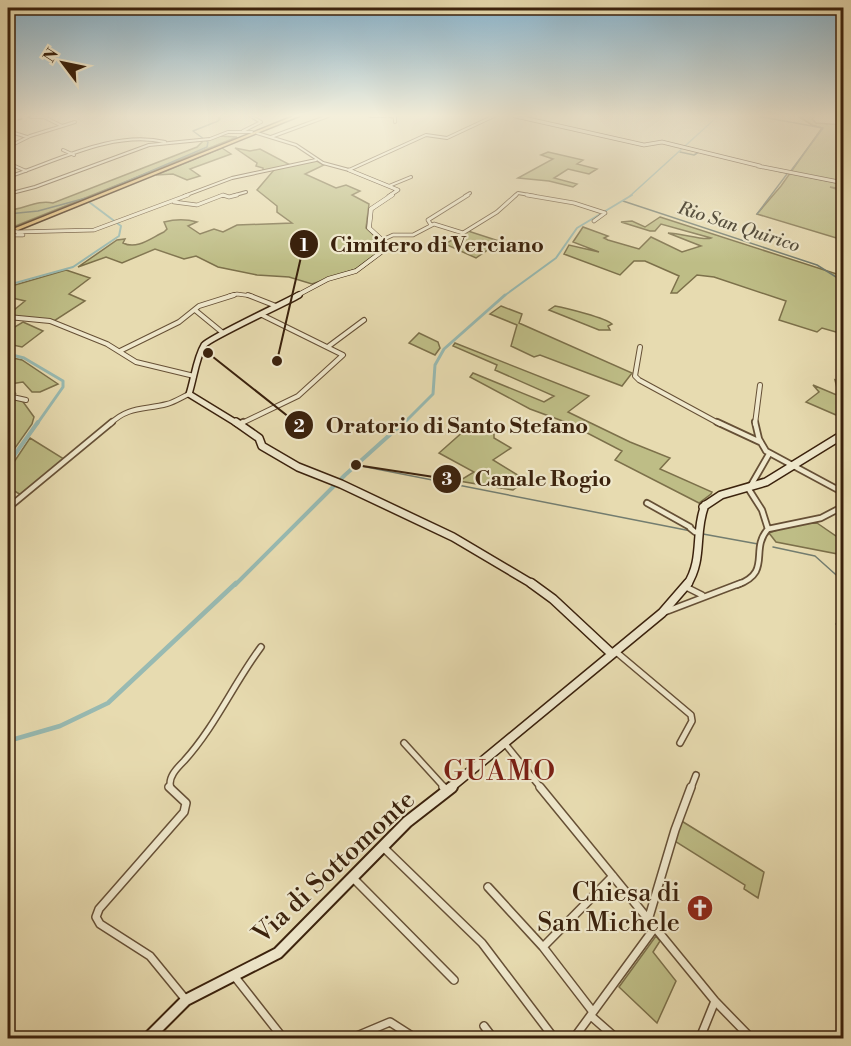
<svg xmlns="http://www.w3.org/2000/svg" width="851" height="1046" font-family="'Libre Bodoni',serif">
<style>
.green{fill:#bebd86;stroke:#7c704a;stroke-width:1.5}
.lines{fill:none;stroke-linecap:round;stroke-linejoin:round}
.stream{stroke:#737d70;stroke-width:1.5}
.canal-far4{stroke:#98bab2;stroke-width:1.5}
.canal-far3{stroke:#98bab2;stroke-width:2}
.canal-far2{stroke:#98bab2;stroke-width:3}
.canal-far1{stroke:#98bab2;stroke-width:4}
.canal{stroke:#98bab2;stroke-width:4.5}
.street-far5-casing{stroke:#665036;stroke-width:4}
.street-far4-casing{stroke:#665036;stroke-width:4.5}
.street-far3-casing{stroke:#665036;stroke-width:6}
.street-far2-casing{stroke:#665036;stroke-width:8}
.street-far1-casing{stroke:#665036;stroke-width:8}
.street-casing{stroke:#665036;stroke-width:10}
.secondary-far5-casing{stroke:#3b220d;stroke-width:4.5}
.secondary-far4-casing{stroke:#3b220d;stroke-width:5}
.secondary-far3-casing{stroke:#3b220d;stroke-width:8}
.secondary-far2-casing{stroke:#3b220d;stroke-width:10}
.secondary-far1-casing{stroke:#3b220d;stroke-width:11}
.secondary-casing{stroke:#3b220d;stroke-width:14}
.highway-casing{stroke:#3b220d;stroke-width:3}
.street-far5{stroke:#efe8cc;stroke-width:2}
.street-far4{stroke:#efe8cc;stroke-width:3}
.street-far3{stroke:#efe8cc;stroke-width:4}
.street-far2{stroke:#efe8cc;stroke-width:4.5}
.street-far1{stroke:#efe8cc;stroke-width:5}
.street{stroke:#efe8cc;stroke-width:7}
.secondary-far5{stroke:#efe8cc;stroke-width:3}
.secondary-far4{stroke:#efe8cc;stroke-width:4}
.secondary-far3{stroke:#efe8cc;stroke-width:5}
.secondary-far2{stroke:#efe8cc;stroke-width:7}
.secondary-far1{stroke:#efe8cc;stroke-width:8}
.secondary{stroke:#efe8cc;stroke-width:10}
.highway{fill:#e4be78;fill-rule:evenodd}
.rail{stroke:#3b220d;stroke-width:1.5;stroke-dasharray:5 5;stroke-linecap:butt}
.street-bridge-casing{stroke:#665036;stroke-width:4.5;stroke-linecap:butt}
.street-bridge{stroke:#efe8cc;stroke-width:3}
.labels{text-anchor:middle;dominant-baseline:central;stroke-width:4.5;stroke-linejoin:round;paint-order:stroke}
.far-water-label{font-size:18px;font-style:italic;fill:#57503f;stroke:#efe8cc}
.near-street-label{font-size:26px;fill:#3b220d;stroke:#efe8cc}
.near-poi-label{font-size:26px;fill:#3b220d;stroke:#efe8cc;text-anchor:end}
.near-quarter-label{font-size:28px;letter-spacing:1.5px;fill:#7a1f14;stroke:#efe8cc}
.leader{fill:none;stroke:#3b220d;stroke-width:2}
.callout-dot{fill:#3b220d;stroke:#efe8cc;stroke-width:2}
.mark-label{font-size:18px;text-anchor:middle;font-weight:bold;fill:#fff}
.callout-label{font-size:22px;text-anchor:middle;font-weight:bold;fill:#3b220d;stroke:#efe8cc;stroke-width:4.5;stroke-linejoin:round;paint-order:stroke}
</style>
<rect width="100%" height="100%" fill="#e7dbb0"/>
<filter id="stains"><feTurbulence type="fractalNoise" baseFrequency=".00333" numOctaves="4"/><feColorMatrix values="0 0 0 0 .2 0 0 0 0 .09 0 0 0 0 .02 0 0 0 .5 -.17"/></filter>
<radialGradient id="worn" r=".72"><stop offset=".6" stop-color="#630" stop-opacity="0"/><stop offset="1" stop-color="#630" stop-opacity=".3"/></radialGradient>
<path class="green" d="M798 116H815L812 119 816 123 843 125V189L830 187 843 191V240L757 214 781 186 822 128 812 125Z
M219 136 237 137 8 229V210C22 210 38 199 53 203L197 147 202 142 200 140Z
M222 148 231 154 190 169 200 176 187 180 173 174 156 175Z
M235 148 250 151 260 149 292 166 315 160 324 165 305 174 336 188 346 185 360 191 352 195 369 204 366 228 380 241V251L356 269 312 284 289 277 257 275 218 267 196 256 184 259 155 249 122 263 106 257 78 267 117 240 125 239 123 243C137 250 151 238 164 232L167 229 164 222C175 219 187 219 197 222L188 226 200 234 214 229 223 232 237 225 292 223 277 212V206L257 190 274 170 263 171V168L256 166 257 163Z
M548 152 583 160 577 164 597 169 589 174 568 169 554 178 577 184 573 187 549 181 518 178 553 159 541 155Z
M660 217 843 276V334L822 328 817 332 779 320 786 301 714 277 697 275 677 293H671L679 276 645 261H634L620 275 564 254 569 245 599 252 573 242 583 227 608 236 604 238 608 240 639 249 651 237 682 252 701 246 668 233C681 233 704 241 711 238L661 224 655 231H650L621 222 632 221 645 227Z
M468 231 499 241V242L476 258 445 244Z
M66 270 90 278 69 294 85 301 54 321 8 315 25 301 8 297V287Z
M501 306 522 314 519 323 632 373 622 386 540 355 534 357 511 346 517 325 490 314Z
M555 306C566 308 606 318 612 324L608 326 610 330H599L549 310Z
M23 322 43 331 22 347 8 344V331Z
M419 333 438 342 440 348 435 355 409 343Z
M455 343 589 396 568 412 630 442 670 458 660 469 712 492 711 494 699 503 615 460 622 451 568 423 530 409 470 377 473 373 544 402 554 396 495 370 497 365 453 346Z
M8 357 22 360 58 384 40 392H32L23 382 10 384 9 387 15 393H8Z
M835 380 843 384V418L806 402 819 392 813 385 839 396Z
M8 397 21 399 34 417 32 424 8 458Z
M473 423 494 433V438L511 448 493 460 526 480 513 490 459 481 474 472 439 453Z
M30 438 64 459 21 495 8 487V471Z
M817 523 843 541V555L776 542 769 533 794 524Z
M680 820 764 872 758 898 744 889 745 885 673 840Z
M656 936 660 941 653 952 676 981 657 1023 619 987Z"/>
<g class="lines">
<path class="stream" d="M756 116 823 128 790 172
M680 152 694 155 699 152
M777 171 828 181
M86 199 207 147 208 142 193 131 218 121 220 119 217 116
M623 201 817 265 844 282
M8 214 38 211 86 198
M757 214 787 174
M356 465 691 531
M703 534 758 544
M773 547 815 556 844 582
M844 609 836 624 844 629"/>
<path class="canal-far4" d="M630 196 718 116"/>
<path class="canal-far3" d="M8 285 73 267 119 236 121 226 89 202
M504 296 556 258 577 228 632 195"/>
<path class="canal-far2" d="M8 354 24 358 63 381V387L37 424
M403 424 433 394 435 365 444 349 505 295"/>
<path class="canal-far1" d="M8 464 38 422
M235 585 345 475 404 422"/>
<path class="canal" d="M8 741 60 726 108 703 236 583"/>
<defs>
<path id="street-far5" d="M370 116H385
M390 116 395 117V122
M31 117H46
M44 117 62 126
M8 118 14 116
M8 131 27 137
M243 131 261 122 251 116
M257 133 296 145 323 163 349 170 426 135 447 138 494 116
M271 137 328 116
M8 147 30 136 75 122
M63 150 74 155
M8 153 12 152
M8 163 26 171
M8 177C57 161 113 130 165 142
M389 186 411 177
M8 194 35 187 149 145 210 139 228 132H252
M184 196 232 178 316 160
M220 196H226
M232 196 246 192
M465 196 470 193
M515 196 518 193 535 196"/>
<path id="street-far4" d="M527 195 574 203 605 213
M174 202 197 205 223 195 229 197 237 195
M594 221 605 213
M431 225 428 220 468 195
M17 232 94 230 188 195
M10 235H23
M382 240 393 235H413L434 224 463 233 497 212 516 195
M229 296 237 294 252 296"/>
<path id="street-far3" d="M248 295 276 306
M195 310 223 333
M8 317 50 321 107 344 136 362 194 376
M329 346 364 320
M640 347 635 376 639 380 720 424
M120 351 179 322 199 306 234 295
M8 396 26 400
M110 424C128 406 145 410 167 404 175 402 182 397 189 394
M240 424 298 396 343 355 262 315
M755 424 760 385"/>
<path id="street-far2" d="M717 422 760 442
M755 422 759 439 766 451 844 493
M239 424 243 422
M750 487 769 454
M748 488 762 510 768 529
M647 503 690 527
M8 508 112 422
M690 528 695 532
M737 585C773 572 749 550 768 529L821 518 844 506"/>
<path id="street-far1" d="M686 587 702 595
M665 612 741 583
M615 651 691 715 692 721 680 743
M404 743 445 788
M506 745 541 788
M171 788C167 778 177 768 184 761 215 727 234 683 261 647
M691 788 696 775"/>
<path id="street" d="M169 787 186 803 184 812 99 909 96 917 100 924 150 956 186 1000
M443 787 446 790
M540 787 715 1001 751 1038
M383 847 482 943 554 1038
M353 878 454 980
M488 887 543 947 593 1012
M649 917 675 830 691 787
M543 947 613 876
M235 977 283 1038
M591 1016 616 1038
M484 1026 493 1038
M352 1038 390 1022 415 1038
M574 1038 656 926
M700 1038 715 1001"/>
<path id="secondary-far5" d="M515 116 644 145 662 142 760 166
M758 166 844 183
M349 170 398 190 389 196"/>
<path id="secondary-far4" d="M296 296 328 279 356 271 384 250 382 240 369 228 371 209 392 195"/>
<path id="secondary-far3" d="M238 424 189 394C194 379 196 358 204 345 209 338 285 303 299 295"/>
<path id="secondary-far2" d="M236 422 259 438 262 446 298 467 341 484 453 537 534 585
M703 507 721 495 766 482 844 434
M687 585C704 559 694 532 705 505"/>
<path id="secondary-far1" d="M531 583 553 599 612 654
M450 788 662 613 688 583"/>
<path id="secondary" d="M148 1038 186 1000 278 953 407 822 452 787"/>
<path id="highway" d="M294 116H299L8 234V231Z"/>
</defs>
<use href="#street-far5" class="street-far5-casing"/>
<use href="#street-far4" class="street-far4-casing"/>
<use href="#street-far3" class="street-far3-casing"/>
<use href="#street-far2" class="street-far2-casing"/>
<use href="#street-far1" class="street-far1-casing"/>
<use href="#street" class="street-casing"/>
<use href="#secondary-far5" class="secondary-far5-casing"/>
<use href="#secondary-far4" class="secondary-far4-casing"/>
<use href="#secondary-far3" class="secondary-far3-casing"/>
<use href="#secondary-far2" class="secondary-far2-casing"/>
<use href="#secondary-far1" class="secondary-far1-casing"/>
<use href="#secondary" class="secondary-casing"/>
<use href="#highway" class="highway-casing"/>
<use href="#street-far5" class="street-far5"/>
<use href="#street-far4" class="street-far4"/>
<use href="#street-far3" class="street-far3"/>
<use href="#street-far2" class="street-far2"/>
<use href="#street-far1" class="street-far1"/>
<use href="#street" class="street"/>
<use href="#secondary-far5" class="secondary-far5"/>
<use href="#secondary-far4" class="secondary-far4"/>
<use href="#secondary-far3" class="secondary-far3"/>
<use href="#secondary-far2" class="secondary-far2"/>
<use href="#secondary-far1" class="secondary-far1"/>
<use href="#secondary" class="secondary"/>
<use href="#highway" class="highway"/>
<path class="rail" d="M8 123 31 116"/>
<defs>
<path id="street-bridge" d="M8 230 17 232"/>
</defs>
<use href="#street-bridge" class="street-bridge-casing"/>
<use href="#street-bridge" class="street-bridge"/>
</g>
<linearGradient id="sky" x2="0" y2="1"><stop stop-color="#88b6d2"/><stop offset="0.44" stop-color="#f4efdb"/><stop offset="1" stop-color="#f4efdb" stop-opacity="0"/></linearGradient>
<rect width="851" height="263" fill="url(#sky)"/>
<defs>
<symbol id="church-disc" viewBox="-11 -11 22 22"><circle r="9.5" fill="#8f2418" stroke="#efe8cc"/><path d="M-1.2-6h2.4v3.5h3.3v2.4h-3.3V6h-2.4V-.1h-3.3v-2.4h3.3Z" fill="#fff"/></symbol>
</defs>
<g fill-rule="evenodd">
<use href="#church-disc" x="685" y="893" width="30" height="30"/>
</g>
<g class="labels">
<g class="far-water-label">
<text transform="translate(739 227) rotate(18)">Rio San Quirico</text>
</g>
<g class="near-street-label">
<text transform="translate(334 867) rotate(-43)">Via di Sottomonte</text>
</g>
<g class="near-poi-label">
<text x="680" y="893">Chiesa di<tspan x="680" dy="30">San Michele</tspan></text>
</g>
<g class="near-quarter-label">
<text x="500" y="771">GUAMO</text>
</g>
</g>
<path class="leader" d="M277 361L304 244M208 353L299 425M356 465L447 479"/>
<g class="callout-dot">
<circle cx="277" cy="361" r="6"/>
<circle cx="208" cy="353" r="6"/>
<circle cx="356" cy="465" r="6"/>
<circle cx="304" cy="244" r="15"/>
<circle cx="299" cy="425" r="15"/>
<circle cx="447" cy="479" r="15"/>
</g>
<g class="mark-label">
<text x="304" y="251">1</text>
<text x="299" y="432">2</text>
<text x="447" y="485">3</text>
</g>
<g class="callout-label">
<text x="437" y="252">Cimitero di Verciano</text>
<text x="457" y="433">Oratorio di Santo Stefano</text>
<text x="543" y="486">Canale Rogio</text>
</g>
<rect width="851" height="1046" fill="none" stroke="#e7dbb0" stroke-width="30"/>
<rect x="9" y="9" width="833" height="1028" fill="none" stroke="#3b220d" stroke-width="3"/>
<rect x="15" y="15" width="821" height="1016" fill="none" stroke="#3b220d" stroke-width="1.5"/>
<g transform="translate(63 63) rotate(302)" stroke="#efe8cc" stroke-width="4.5" paint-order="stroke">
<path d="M0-4.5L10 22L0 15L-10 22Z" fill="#3b220d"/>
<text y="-9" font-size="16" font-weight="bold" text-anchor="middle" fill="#3b220d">N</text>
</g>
<rect width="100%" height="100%" filter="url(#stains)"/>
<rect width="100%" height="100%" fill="url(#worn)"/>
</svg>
